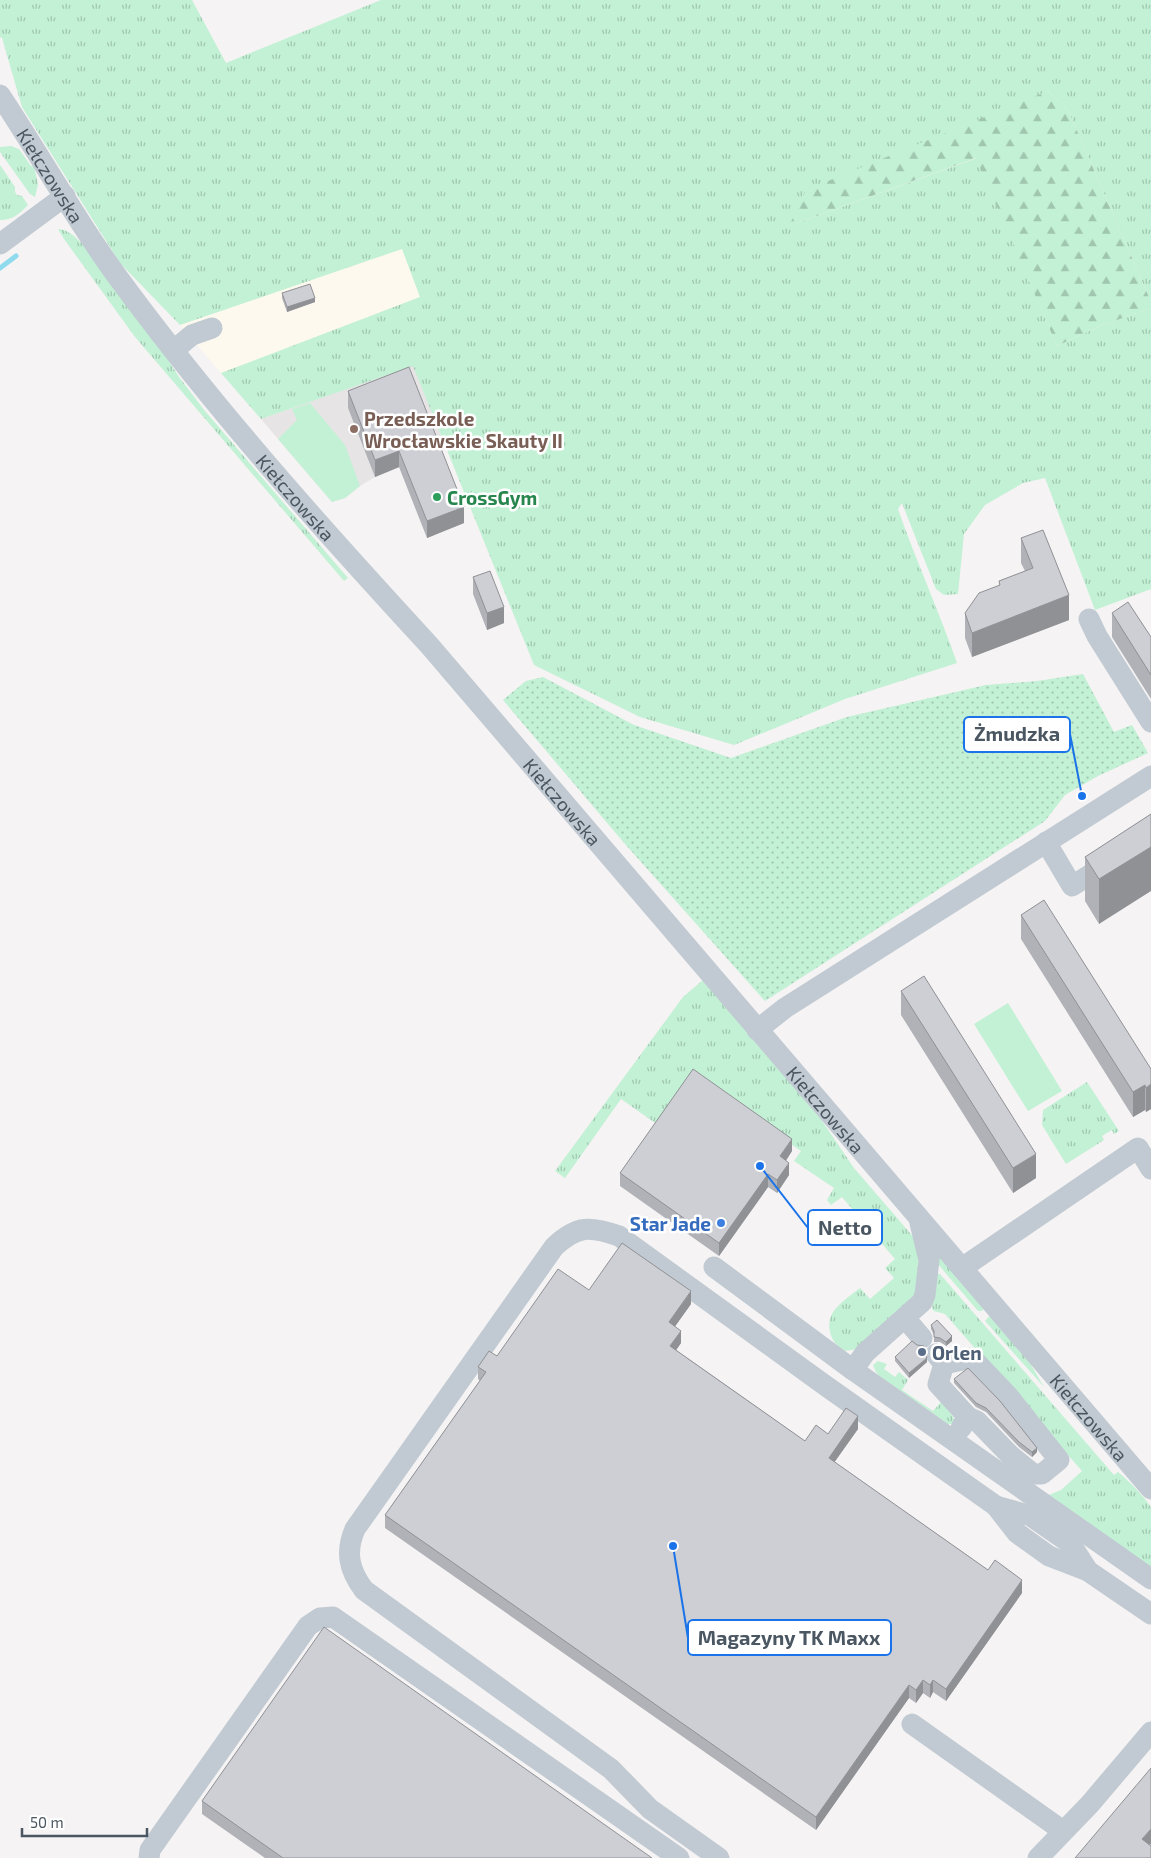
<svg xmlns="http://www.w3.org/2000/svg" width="1151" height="1858" font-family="'Exo 2',sans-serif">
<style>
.commercial{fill:#fdf9ef}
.education{fill:#e6e4e5}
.grass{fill:url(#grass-tufts)}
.forest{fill:url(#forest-firs)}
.park{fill:#c3f1d5}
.garden{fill:url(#garden-dots)}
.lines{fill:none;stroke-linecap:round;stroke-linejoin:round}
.stream{stroke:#90daee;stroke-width:5}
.minor{stroke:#c1cad2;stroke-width:21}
.wall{fill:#b0b2b7}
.shaded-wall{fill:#909195}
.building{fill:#cdcfd5;stroke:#909195}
.education-dot{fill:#8d6e63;stroke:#fff;stroke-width:2}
.leisure-dot{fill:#2e9e5b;stroke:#fff;stroke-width:2}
.shop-dot{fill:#3f7fe0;stroke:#fff;stroke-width:2}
.service-dot{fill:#5c6f8a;stroke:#fff;stroke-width:2}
.labels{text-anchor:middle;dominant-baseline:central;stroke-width:5;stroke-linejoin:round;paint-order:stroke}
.street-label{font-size:19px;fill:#4a5661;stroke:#fff}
.education-label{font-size:19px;font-weight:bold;fill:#785e54;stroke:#fff;text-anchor:start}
.leisure-label{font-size:19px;font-weight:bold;fill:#27864d;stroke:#fff;text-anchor:start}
.shop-label{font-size:19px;font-weight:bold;fill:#366cbe;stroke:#fff;text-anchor:end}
.service-label{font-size:19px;font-weight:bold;fill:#4e5e75;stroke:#fff;text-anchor:start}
.leader{fill:none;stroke:#1a73e8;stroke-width:2}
.callout-dot{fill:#1a73e8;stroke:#fff;stroke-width:2}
.callout{fill:#fff;stroke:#1a73e8;stroke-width:2}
.callout-label{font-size:20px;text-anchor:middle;font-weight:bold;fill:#4a5661}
</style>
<defs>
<pattern id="grass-tufts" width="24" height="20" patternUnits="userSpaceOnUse" patternTransform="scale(1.25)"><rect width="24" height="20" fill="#c3f1d5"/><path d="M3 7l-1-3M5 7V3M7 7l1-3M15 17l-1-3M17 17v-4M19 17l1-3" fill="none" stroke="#a0c6b0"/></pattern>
<pattern id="forest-firs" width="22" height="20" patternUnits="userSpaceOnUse" patternTransform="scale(1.25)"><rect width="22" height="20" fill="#c3f1d5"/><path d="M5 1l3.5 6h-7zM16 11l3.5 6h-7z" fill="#a0c6b0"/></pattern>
<pattern id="garden-dots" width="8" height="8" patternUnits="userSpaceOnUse" patternTransform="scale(1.25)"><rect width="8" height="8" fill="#c3f1d5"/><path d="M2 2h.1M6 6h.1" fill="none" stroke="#a0c6b0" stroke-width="1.8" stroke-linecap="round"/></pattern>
</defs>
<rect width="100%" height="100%" fill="#f5f3f3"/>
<path class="commercial" d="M402 248 420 297 221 373 180 325Z"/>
<path class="education" d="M413 365 447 449 375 477 360 486 345 498 332 502 261 419Z"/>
<path class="grass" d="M0 0H192L226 63 381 0H1151V302L1068 110 1048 91 789 226 977 158 1057 346 1100 326 1151 308V589L1095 610 1045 478 1023 483 985 505 964 534 958 594 944 595 936 589 902 503 898 509C916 561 939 611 957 663L845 699 734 745 640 717 534 665 413 366 261 419 221 373 420 297 402 249 180 325 120 263 22 107 2 38 0 37Z
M11 146 19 149 31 166H34L38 184 35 197 30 194 0 152V147Z
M0 165 15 187V192L17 195 22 196 28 205C19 214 13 220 0 220Z
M58 229C68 229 76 238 83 244L148 328 179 377 205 411 348 578 344 581 135 337 64 239Z
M703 980 820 1118 854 1168 916 1240 919 1247 916 1294 857 1349 845 1351C837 1346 832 1341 830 1332 825 1311 845 1300 860 1288L870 1299 894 1278 885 1268 895 1259 842 1197 831 1205 827 1200 834 1188 794 1161 801 1151 693 1076 658 1125 621 1099 565 1178 555 1171 683 997Z
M1087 1082 1119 1131 1114 1134 1112 1130 1102 1136 1104 1140 1066 1164 1042 1125 1043 1110Z
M937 1254 985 1307 982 1311H978L937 1263Z
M936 1274H940L1114 1475 1118 1472C1131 1483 1141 1493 1151 1507V1567L1049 1495 1061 1490 1082 1471 945 1314 934 1311 932 1309Z
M990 1315 1027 1358 1044 1387 985 1321Z
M878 1361 887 1364 884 1369 895 1377 899 1372 908 1380 902 1390 933 1411 941 1402 952 1415 955 1421 952 1424H948L879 1376 876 1372 873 1365Z"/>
<path class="forest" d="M1048 91 1068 110 1151 302V308L1100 326 1057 346 976 158 789 226 806 190Z"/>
<path class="park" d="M310 403 345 445 360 486 345 498 332 502 278 439 297 420 292 409Z
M1008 1003 1062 1091 1028 1111 974 1024Z"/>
<path class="garden" d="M1083 674 1114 732 1132 725 1148 753 1098 776 1065 795 1045 821 765 1001 625 844 503 700 526 681 543 677 634 725 731 758 847 717 986 685 1037 681Z"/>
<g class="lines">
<path class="stream" d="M0 268 16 256"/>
<g class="minor">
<path id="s1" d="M0 95C43 160 81 229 128 291 221 416 324 531 429 645L1151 1489"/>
<path d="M0 244 65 196"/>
<path d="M174 350 192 335 212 328"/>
<path d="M1089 619 1097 636 1151 722"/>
<path d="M1046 842 1072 886 1151 836"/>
<path d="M757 1030 785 1008 1151 776"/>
<path d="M714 1267 853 1370 1151 1579"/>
<path d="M962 1268 1138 1148 1151 1169"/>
<path d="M905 1318 922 1338"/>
<path d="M936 1354 944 1364 938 1384 968 1417 961 1428"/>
<path d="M944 1364 972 1358 1009 1397 1059 1460 1042 1474H1033L1011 1456 977 1421 968 1417"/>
<path d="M853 1370 865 1353 922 1302 925 1295 929 1260 920 1223"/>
<path d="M996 1506 1031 1516 1070 1543 1088 1571"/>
<path d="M912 1724 1063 1831"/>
<path d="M149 1858 150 1850 308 1626 320 1618 333 1617 679 1858"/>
<path d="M719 1858 650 1809 611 1769 364 1590C349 1570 345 1552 355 1529L554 1247C577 1225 590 1226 619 1236L826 1386 996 1506 1017 1533 1049 1556 1088 1571 1151 1614"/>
<path d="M1038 1858 1090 1804 1151 1732"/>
</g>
</g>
<path class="wall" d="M282 293 315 302 287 312 282 298Z
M348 391 464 523 427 538 399 467 375 477 348 408Z
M1021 538 1069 620 972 657 965 638V613L999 585V581L1025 571 1021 563Z
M473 577 504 623 487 630 473 594Z
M1112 613 1151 637V699L1112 637Z
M1151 814 1099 924 1085 901V857Z
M1021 915 1151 1069V1109L1146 1112 1145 1110 1133 1117 1021 939Z
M901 991 1036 1178 1013 1193 901 1015Z
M792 1151 786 1161 789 1175 777 1193 768 1187 719 1256 620 1186V1173Z
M589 1290 691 1304 675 1326 681 1343 676 1350 805 1441 828 1434 858 1429 834 1462 988 1570 1022 1593 946 1701 933 1692 930 1698 923 1693 916 1703 909 1698 816 1830 385 1528V1515L480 1381 478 1379V1367L497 1356Z
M931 1325 952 1341 946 1346 940 1342H934V1335L931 1329Z
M924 1353 927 1362 909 1378 895 1361V1357Z
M954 1379 1037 1452 1032 1457 1019 1447 986 1412 976 1407 954 1383Z
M202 1801 652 1858H265L202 1814Z"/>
<path class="shaded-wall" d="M315 298V302L287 312V307Z
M399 451V467L375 477V460Z
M464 507V523L427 538V521Z
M1069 595V620L972 657V633Z
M504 607V623L487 630V613Z
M1151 847V891L1099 924V879Z
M1151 1084V1109L1146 1112V1088Z
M1145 1085V1110L1133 1117V1092Z
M792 1139V1151L780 1169V1156Z
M1036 1154V1178L1013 1193V1168Z
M789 1163V1175L777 1193V1180Z
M768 1174V1187L719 1256V1243Z
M691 1291V1304L669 1335V1322Z
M681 1331V1343L670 1359V1346Z
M952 1336V1341L946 1346V1342Z
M927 1358V1362L909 1378V1373Z
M858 1416V1429L829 1470V1458Z
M1037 1448V1452L1032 1457V1452Z
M1022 1580V1593L946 1701V1689Z
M923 1680V1693L916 1703V1690Z
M933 1680V1692L930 1698V1685Z
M909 1685V1698L816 1830V1817Z
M1151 1829V1844L1142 1854V1839Z"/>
<path class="building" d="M310 284 315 298 287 307 282 293Z
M409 367 464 507 427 521 399 451 375 460 348 391Z
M1043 530 1069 595 972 633 965 613 979 593 1000 585 999 581 1033 568 1021 538Z
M490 571 504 607 487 613 473 577Z
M1128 602 1151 637V675L1112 613Z
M1151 814V847L1099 879 1085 857Z
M1044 900 1151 1069V1084L1146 1088 1145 1085 1133 1092 1021 915Z
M924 976 1036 1154 1013 1168 901 991Z
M693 1069 792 1139 780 1156 789 1163 777 1180 768 1174 719 1243 620 1173Z
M622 1243 691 1291 669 1322 681 1331 670 1346 805 1441 816 1425 828 1434 846 1408 858 1416 829 1458 988 1570 995 1560 1022 1580 946 1689 933 1680 930 1685 923 1680 916 1690 909 1685 816 1817 385 1515 486 1372 478 1367 489 1351 497 1356 558 1269 589 1290Z
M937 1320 952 1336 946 1342 940 1338 934 1337V1331L931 1325Z
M912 1341 917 1345 924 1346V1352L927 1358 909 1373 895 1357Z
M968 1368 1000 1401 1037 1448 1032 1452 1019 1442 986 1408 976 1403 954 1379Z
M324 1627 652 1858H283L202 1801Z
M1151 1768V1829L1142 1839 1151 1846V1858H1075Z"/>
<circle class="education-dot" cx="354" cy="429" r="5"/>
<circle class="leisure-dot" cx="437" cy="497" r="5"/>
<circle class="shop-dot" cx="721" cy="1223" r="5"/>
<circle class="service-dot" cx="922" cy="1352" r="5"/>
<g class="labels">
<g class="street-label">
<text stroke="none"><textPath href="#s1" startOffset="95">Kiełczowska</textPath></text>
<text stroke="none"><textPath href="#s1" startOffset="500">Kiełczowska</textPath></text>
<text stroke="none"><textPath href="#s1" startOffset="905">Kiełczowska</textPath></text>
<text stroke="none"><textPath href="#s1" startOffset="1310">Kiełczowska</textPath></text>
<text stroke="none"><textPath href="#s1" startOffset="1715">Kiełczowska</textPath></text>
</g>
<g class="education-label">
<text x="364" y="418">Przedszkole<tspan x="364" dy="22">Wrocławskie Skauty II</tspan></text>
</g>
<g class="leisure-label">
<text x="447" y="497">CrossGym</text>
</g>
<g class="shop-label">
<text x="711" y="1223">Star Jade</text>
</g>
<g class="service-label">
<text x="932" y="1352">Orlen</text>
</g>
</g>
<path class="leader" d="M1082 796L1070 734M760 1166L808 1228M673 1546L688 1638"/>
<g class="callout-dot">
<circle cx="1082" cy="796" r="5"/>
<circle cx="760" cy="1166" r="5"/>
<circle cx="673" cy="1546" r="5"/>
</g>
<g class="callout">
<rect x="964" y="717" width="106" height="35" rx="5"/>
<rect x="808" y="1210" width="74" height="35" rx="5"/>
<rect x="688" y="1620" width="203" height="35" rx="5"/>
</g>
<g class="callout-label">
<text x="1017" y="741">Żmudzka</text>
<text x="845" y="1235">Netto</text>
<text x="789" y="1645">Magazyny TK Maxx</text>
</g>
<path d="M22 1828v8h125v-8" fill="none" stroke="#4a5661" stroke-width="2.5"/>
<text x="30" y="1828" font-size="15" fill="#4a5661" stroke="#ffffff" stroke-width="4" paint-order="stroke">50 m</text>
</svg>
